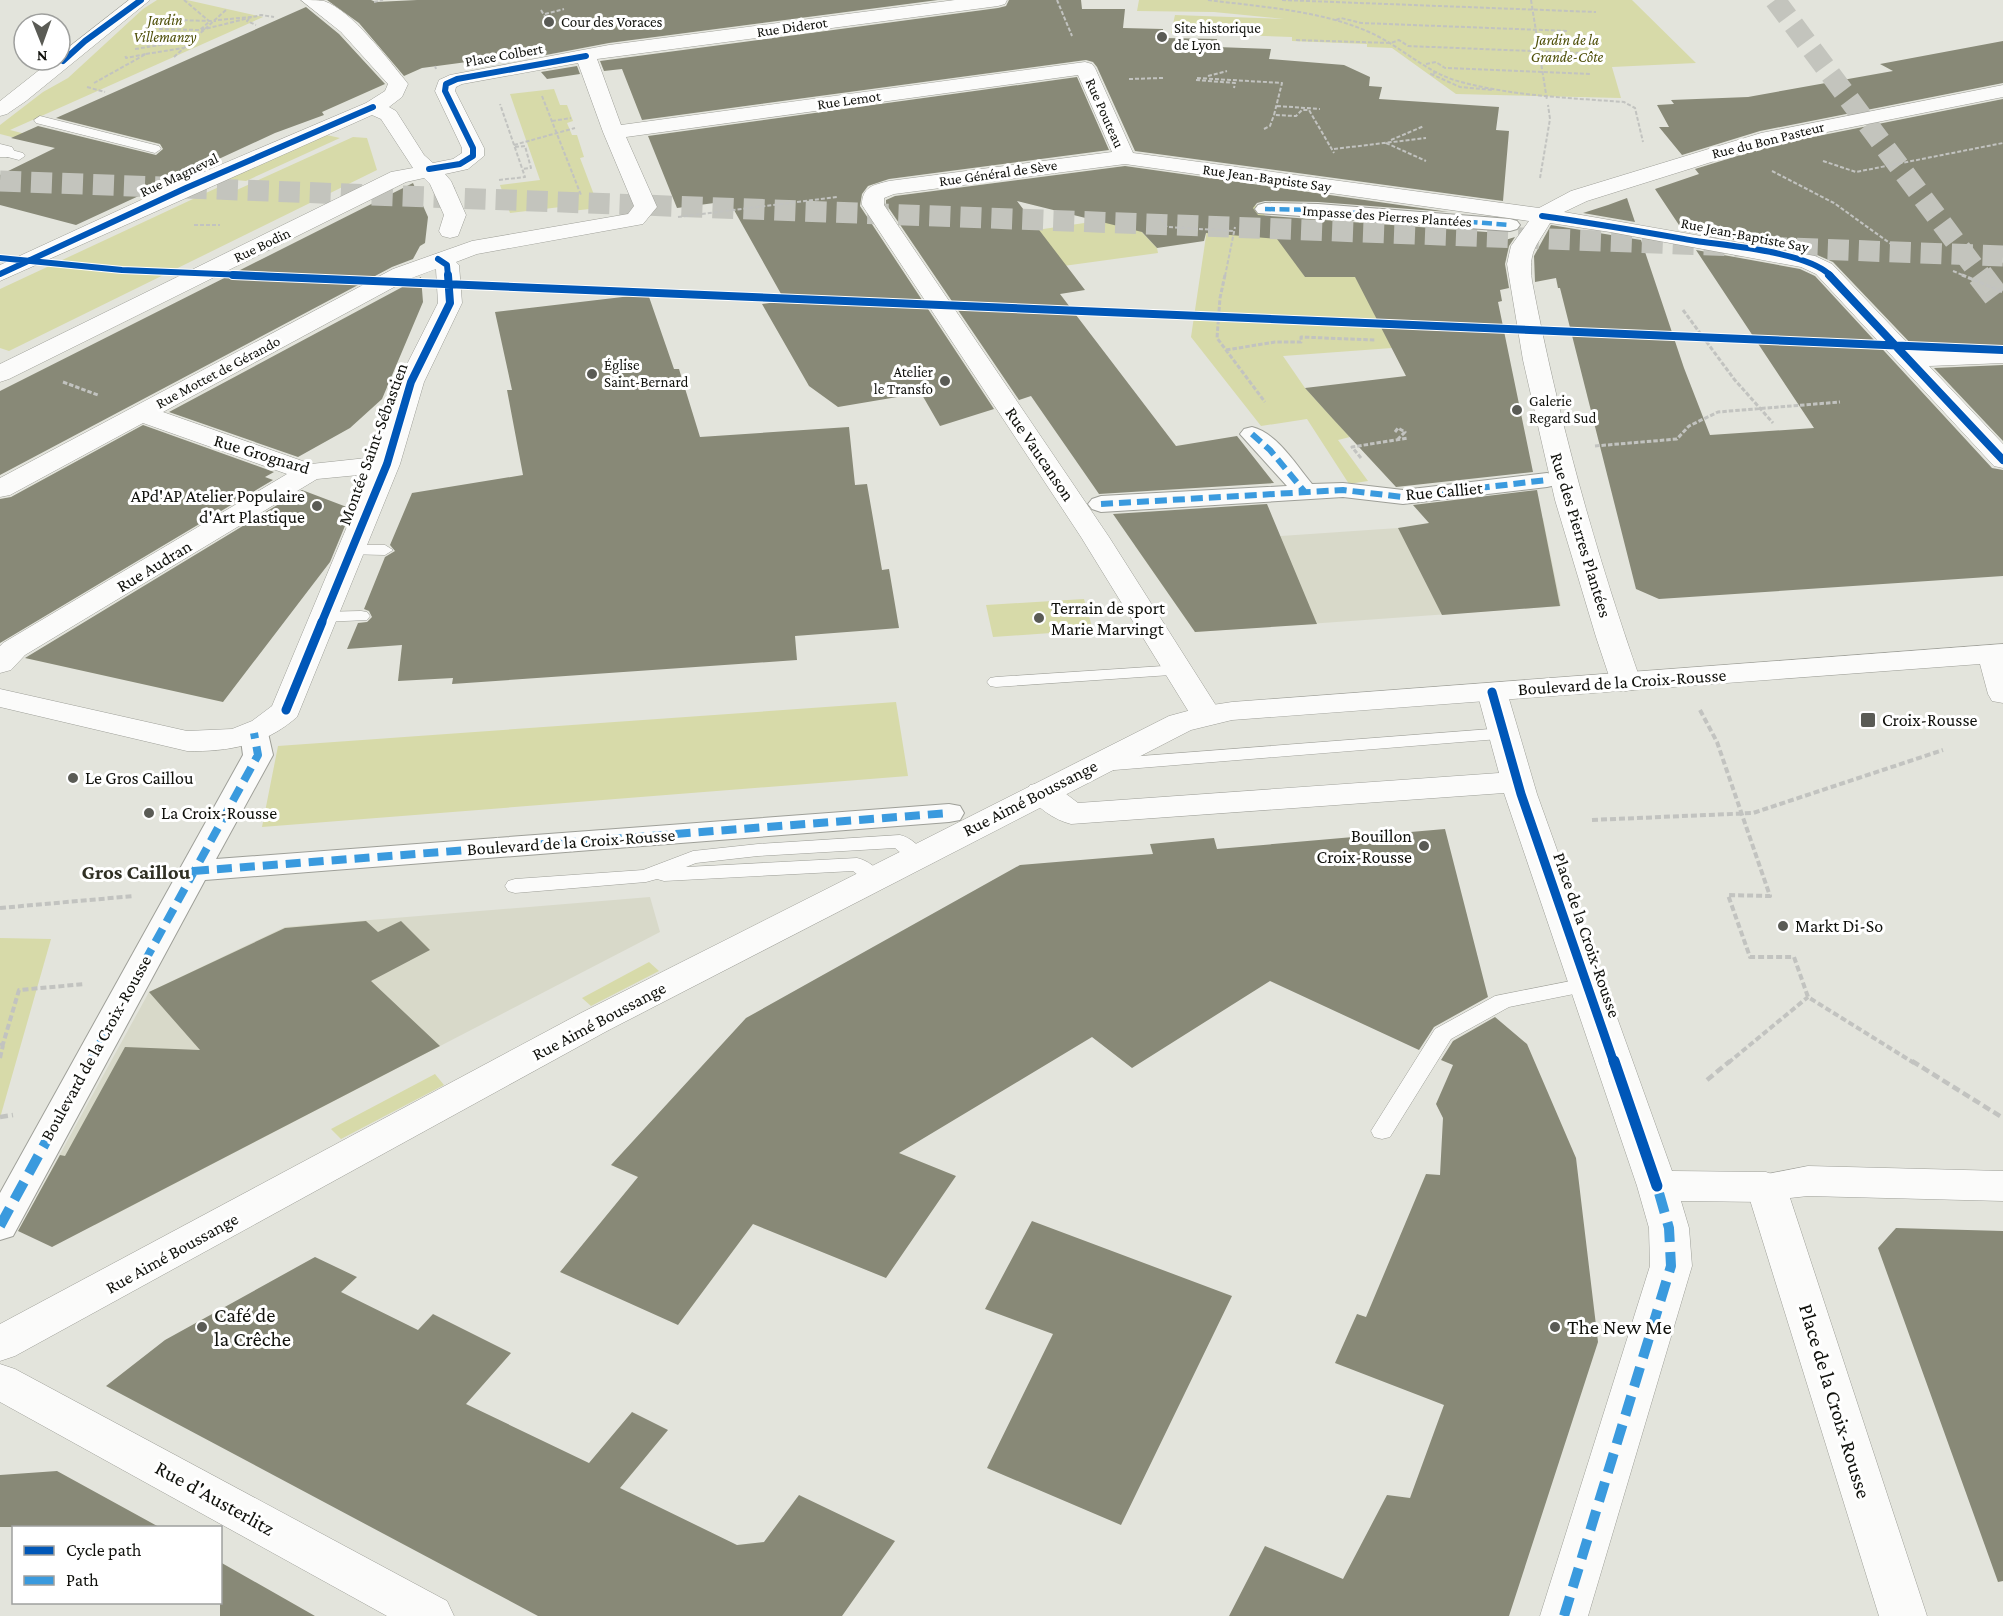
<svg xmlns="http://www.w3.org/2000/svg" width="2003" height="1616" font-family="'Crimson Pro',serif">
<style>
.built{fill:#d8d9c9}
.green{fill:#d7daa9}
.building{fill:#888977}
.lines{fill:none;stroke-linecap:round;stroke-linejoin:round}
.tertiary-tunnel-far1{stroke:#c3c4bd;stroke-width:21;stroke-dasharray:21 10;stroke-linecap:butt}
.tertiary-tunnel{stroke:#c3c4bd;stroke-width:26;stroke-dasharray:26 14;stroke-linecap:butt}
.primary-tunnel{stroke:#c3c4bd;stroke-width:21;stroke-dasharray:21 10;stroke-linecap:butt}
.service-casing{stroke:#9e9f98;stroke-width:1}
.pedestrian-casing{stroke:#9e9f98;stroke-width:2}
.minor-casing{stroke:#9e9f98;stroke-width:1}
.tertiary-casing{stroke:#9e9f98;stroke-width:1}
.path-far3{stroke:#c2c3c0;stroke-width:2;stroke-dasharray:4 2;stroke-linecap:butt}
.path-far2{stroke:#c2c3c0;stroke-width:3;stroke-dasharray:4.5 2;stroke-linecap:butt}
.path-far1{stroke:#c2c3c0;stroke-width:4;stroke-dasharray:6 3;stroke-linecap:butt}
.path{stroke:#c2c3c0;stroke-width:4.5;stroke-dasharray:8 4;stroke-linecap:butt}
.service{fill:#fbfbfa;fill-rule:evenodd}
.pedestrian{fill:#fbfbfa;fill-rule:evenodd}
.minor{fill:#fbfbfa;fill-rule:evenodd}
.tertiary{fill:#fbfbfa;fill-rule:evenodd}
.path-bridge{stroke:#c2c3c0;stroke-width:2;stroke-dasharray:4 2;stroke-linecap:butt}
.quiet-far3{stroke:#3a9ade;stroke-width:4.5;stroke-dasharray:10 4.5;stroke-linecap:butt}
.quiet-far2{stroke:#3a9ade;stroke-width:6;stroke-dasharray:12 6;stroke-linecap:butt}
.quiet-far1{stroke:#3a9ade;stroke-width:8;stroke-dasharray:15 8;stroke-linecap:butt}
.quiet{stroke:#3a9ade;stroke-width:10;stroke-dasharray:20 10;stroke-linecap:butt}
.cycleway-far3-casing{stroke:#fff;stroke-width:8}
.cycleway-far2-casing{stroke:#fff;stroke-width:10}
.cycleway-far1-casing{stroke:#fff;stroke-width:13}
.cycleway-casing{stroke:#fff;stroke-width:15}
.cycleway-far3{stroke:#0057b8;stroke-width:6}
.cycleway-far2{stroke:#0057b8;stroke-width:8}
.cycleway-far1{stroke:#0057b8;stroke-width:9}
.cycleway{stroke:#0057b8;stroke-width:11}
.poi-dot{fill:#5a5b55;stroke:#fff;stroke-width:2}
.labels{text-anchor:middle;dominant-baseline:central;stroke-width:6;stroke-linejoin:round;paint-order:stroke}
.far-park-label{font-size:15px;font-style:italic;fill:#4e4f08;stroke:#fff}
.far-poi-label{font-size:15px;fill:#10110c;stroke:#fff;text-anchor:start}
.far-street-label{font-size:15px;fill:#10110c;stroke:#fff}
.street-label{font-size:18px;fill:#10110c;stroke:#fff}
.poi-label{font-size:18px;fill:#10110c;stroke:#fff;text-anchor:start}
.quarter-label{font-size:21px;font-weight:bold;fill:#303024;stroke:#fff}
.near-poi-label{font-size:21px;fill:#10110c;stroke:#fff;text-anchor:start}
.near-street-label{font-size:21px;fill:#10110c;stroke:#fff}
</style>
<rect width="100%" height="100%" fill="#e3e4dc"/>
<path class="built" d="M1543 518 1561 606 1195 632 1135 546Z
M650 897 660 932 95 1225 36 1198 149 992 285 927Z"/>
<path class="green" d="M157 0H187L263 17 10 130 41 138 31 142 0 134V125L43 92 68 78 143 9Z
M1139 0H1632L1696 63 1612 67 1621 98 1456 94 1392 48 1367 47V44L1292 41V37L1171 33 1175 15 1284 19 1214 12 1137 11Z
M554 89 560 105H567L573 121 567 123 572 135H577L584 157 580 158 599 208 571 211 569 206 510 213 500 185 540 180 510 94Z
M322 134 340 138 246 181 225 179Z
M353 137 367 138 377 170 9 351 0 348V289L223 185 230 193Z
M1242 205 1262 206V211L1305 277 1355 276 1392 348 1283 356 1305 388 1350 437 1338 440 1368 481 1349 484 1307 419 1261 426 1191 337 1209 216Z
M1098 221C1113 223 1123 229 1137 227L1157 248 1158 253 969 279 1016 233Z
M1084 599 1093 630 993 637 986 605Z
M896 702 908 776 262 827 278 746Z
M0 938 51 939 0 1118Z
M649 962 659 971 591 1006 582 998Z
M435 1074 444 1085 341 1139 331 1129Z"/>
<path class="building" d="M327 0H371L376 2 417 0H938L609 43 530 58 527 54 422 68 404 76 359 23Z
M1009 0H1081L1082 9H1125L1123 28 1163 29V38L1217 39V47L1271 49 1269 59 1344 65 1370 77 1369 86 1382 87 1379 99 1499 107 1496 130 1509 131 1503 201 1135 151 1097 67 1093 62 1086 60 642 120 622 69 604 71 600 61 998 8 1006 6Z
M306 7 339 34 385 84 322 112 324 115 275 133 76 225 0 205V175L55 148 11 138 38 126 156 155 163 149 160 144 56 118Z
M2003 41V83L1760 131 1682 155 1659 127H1669L1657 105 1674 104 1671 100 1748 97 1893 71 1880 64Z
M577 66 580 74 547 79 541 72Z
M1077 77 1109 150 889 179 868 186 862 194 860 206 994 409 940 426 921 393 838 407 809 386 762 304 785 301 729 201 677 208 648 136Z
M2003 99V253H1991L2003 263V347L1916 349 1833 262 1815 254 1683 231 1655 189 1699 174 1695 169 1773 145Z
M1125 166 1449 212 1318 202 1265 201 1257 203 1253 208 1258 215 1500 233 1499 242 1515 237 1509 246 1505 264 1509 288 1500 290 1502 301 1498 302 1533 472 1396 487 1333 419 1305 388 1406 376 1355 277H1305L1277 239 1206 233 1204 241 1157 248 1142 232 1017 201 1085 290 1060 294 1176 446 1237 436 1274 483 1099 494 1031 396 1019 400 886 204V200L895 196Z
M413 183 428 217 425 243 420 246 413 259 392 267 0 475V391Z
M1627 198 1635 222 1583 213 1608 205Z
M1551 225 1641 240 1684 368 1710 435 1814 428 1696 250 1800 269 1815 276 1992 468 2003 470V576L1659 599 1636 589 1560 288H1558L1556 278 1535 282 1534 256Z
M421 277 423 302 382 399 350 428 298 457 169 412Z
M648 294 674 369H679L700 437 849 427 855 485 867 484 882 570 889 569 899 628 795 636 797 660 452 684 453 678 398 681 402 645 347 649 358 623 367 622 372 617 369 611 364 609 385 557 395 551 390 545 412 493 523 475 507 390H512L495 312Z
M2003 365V441L1934 368Z
M143 425 274 472 265 477 273 480 0 643V499L11 497Z
M302 490 352 509 330 562 223 702 25 658Z
M1537 490 1560 606 1442 615 1398 528 1429 523 1413 505Z
M1267 504 1317 624 1195 632 1113 514Z
M1445 829 1488 997 1434 1027 1419 1050 1270 981 1132 1068 1092 1037 899 1153 956 1176 886 1278 753 1224 678 1325 560 1272 638 1177 611 1165 746 1018 1020 865 1153 854 1150 844 1214 838 1217 849Z
M366 921 378 932 401 921 430 950 371 981 440 1046 52 1247 18 1231 60 1155 65 1156 125 1047 200 1050 149 992 285 928Z
M1495 1017 1527 1044 1576 1158 1598 1342 1509 1616H1229L1265 1546 1343 1579 1387 1495 1410 1498 1444 1405 1335 1363 1357 1314 1366 1317 1426 1174 1440 1175 1443 1118 1436 1104 1453 1065 1441 1060 1453 1041Z
M1032 1221 1232 1296 1121 1525 987 1468 1053 1334 985 1309Z
M1896 1228 2003 1231V1581L1998 1582 1878 1248Z
M315 1257 357 1277 341 1292 418 1330 433 1314 511 1353 466 1404 589 1463 632 1412 668 1430 620 1488 737 1545 764 1542 799 1495 895 1541 842 1616H538L106 1386 165 1340Z
M57 1471 159 1527H0V1475Z
M220 1562 315 1616H220Z"/>
<g class="lines">
<path class="tertiary-tunnel-far1" d="M1775 0 1981 276"/>
<path class="tertiary-tunnel" d="M1980 275 2003 305"/>
<path class="primary-tunnel" d="M0 181 2003 256"/>
<defs>
<path id="service" d="M40 116 159 146 161 149 155 153 36 123 34 120Z
M4 148 23 153 25 156 19 160 0 155V149Z
M350 545H385L393 550 385 555 344 554 342 550Z
M361 611 367 612 370 616 367 620 322 622 316 621 313 617 316 613 322 612Z
M1179 665 1185 666 1188 670 1185 674 996 687 990 686 987 682 990 678 996 677Z
M1504 728 1511 730 1513 734 1511 738 1102 771 1095 769 1092 765 1095 761 1102 759Z
M900 835C910 837 921 847 927 856L924 860C911 864 905 856 895 848L758 856 696 863 686 867 857 858C867 860 879 869 885 878L882 883C869 886 862 878 853 871L664 881 657 879 646 882 515 893 508 891 505 886 508 881 515 879 643 870 693 851 758 844Z
M1586 978 1594 980 1597 985 1594 990 1509 1007 1451 1039 1390 1137 1382 1139 1374 1137 1371 1131 1435 1029 1495 996Z"/>
<path id="pedestrian" d="M1265 203 1318 204 1510 219 1517 221 1520 225 1517 229 1510 231 1258 213 1255 209 1258 205Z
M1252 427C1277 433 1296 465 1312 484L1343 483 1403 490 1547 473 1556 475 1559 480 1556 485 1547 487 1403 504 1343 497 1101 512 1092 509 1088 504 1092 499 1101 496 1287 486 1240 434 1244 429Z
M254 724 264 727 268 733 273 755 216 859 949 804 960 806 964 813 960 820 949 822 205 880 13 1236 0 1240V1193L243 755 240 733 244 727Z"/>
<path id="minor" d="M129 0H150L26 101 7 114 0 116V101L52 60H60V54Z
M301 0C308 0 318 0 324 1 352 11 386 57 405 80L408 84 402 97 389 107 396 111 424 155 433 163 453 159 462 153V148L435 91 439 80 450 75 609 45 955 0H1007L1005 4 998 6 597 59 621 125 1085 62 1092 64 1095 68 1133 153 1539 208 1571 191 1761 133 2003 85V97L1772 143 1587 201 1564 212 1815 256 1832 264 1915 351 2003 349V363L1929 366 2003 444V468L1994 466 1816 274 1801 267 1610 232 1550 223C1536 247 1528 251 1532 281 1558 418 1595 551 1641 682L1637 689 1626 691 1615 689 1611 682 1596 637 1555 500 1523 360 1507 264 1511 246 1529 221 1125 164 894 194 884 198V205L1109 537 1222 715 1217 722 1206 724 1195 722 1081 537 862 205C862 187 873 185 889 181L1112 152 1078 75 626 137 657 207 643 224 477 254 456 262 459 265 462 303 424 382 400 464 297 717C265 745 229 752 187 751L0 707V689L187 731 232 729 252 721 272 706 369 474 317 479 25 655 11 670 0 673V646L3 643 287 474 143 423 10 495 0 497V478L393 269 472 241 628 214 634 206 603 132 578 63 462 84 456 87 455 91 484 148V156L468 169 445 174 451 181 466 215 458 236 450 238 442 236 439 231 444 215 430 184 424 178 406 182 9 379 0 382V364L391 172 413 168 381 119 372 115 0 281V265L178 183 366 103 385 91 388 84 341 32ZM436 269 438 303 398 382 376 457 311 464 163 412 409 279Z
M0 144 12 147 15 152 12 157H0Z
M1492 683 1503 685 1507 692 1537 794 1672 1171 1766 1172 1780 1177 1786 1187 1780 1197 1766 1202 1681 1201 1689 1228 1692 1266 1588 1616H1540L1650 1266 1649 1228 1637 1186 1504 793 1071 824C1054 820 1036 807 1026 792L1030 785C1051 780 1062 791 1078 803L1499 773 1477 692 1481 685Z
M0 1364 15 1369 447 1601 454 1616H387L0 1402Z"/>
<path id="tertiary" d="M2003 644V703L1992 701 1988 694 1980 664 1232 720 1191 730 607 1031 15 1356 0 1361V1324L581 1013 1169 716 1206 706 1232 702Z
M1808 1166 2003 1171V1201L1808 1196 1790 1198 1927 1616H1879L1746 1187 1752 1177Z"/>
</defs>
<use href="#service" class="service-casing"/>
<use href="#pedestrian" class="pedestrian-casing"/>
<use href="#minor" class="minor-casing"/>
<use href="#tertiary" class="tertiary-casing"/>
<path class="path-far3" d="M184 0 209 21
M1057 0 1072 36
M1208 0C1261 7 1319 10 1369 32 1401 46 1426 73 1461 82 1514 96 1570 98 1624 102L1635 108 1643 142
M1282 0 1596 12
M1531 0 1547 100
M374 2 383 0
M541 10 553 30
M545 14 564 9
M218 20 251 17 247 21 256 25
M1336 20 1341 18 1361 23 1568 31
M166 22 172 20 216 21
M159 29 200 30 210 21
M201 30 261 15 274 17
M161 35 182 41 148 47 145 41Z
M1296 40 1391 43 1399 40 1408 46 1580 53
M135 49 148 47
M146 54 183 48
M174 57 227 9
M1426 64 1436 62 1445 68 1591 74
M1437 72 1431 74 1460 87 1493 90
M1208 76 1227 71
M1197 78 1282 83 1274 115 1296 116 1302 110H1309L1334 153
M1129 79 1163 78
M1196 80 1235 83 1234 88
M94 83 146 54 126 58 125 54
M87 87 105 92
M542 96 581 195
M1277 106 1320 109
M552 121 571 118
M1264 129 1270 126 1274 115
M1391 140 1424 126
M1386 143 1426 161
M514 145 575 128
M515 147 525 146 531 168 522 169
M1334 149 1426 138
M1823 161 1856 172 2003 143
M1772 171 1834 203 1891 244
M1540 178 1550 119 1548 105
M499 180 525 177 500 104
M678 217 837 197
M1161 219 1167 227 1234 231
M194 225H220
M1953 271 1965 276
M1225 276 1235 227"/>
<path class="path-far2" d="M1225 275 1220 298 1217 338 1265 402
M1962 275 2003 292
M1683 310 1734 379 1773 423
M1226 350 1275 342H1301V337L1375 340
M63 382 98 395
M1395 432 1398 428 1405 432 1397 440
M1595 446 1677 439 1689 426 1718 412 1840 402
M1361 458 1352 447 1408 438"/>
<path class="path-far1" d="M1700 710 1717 742 1770 896 1728 895 1750 957H1794L1808 997 1914 1063
M1592 820 1753 813 1943 750
M0 908 134 896
M0 1045 3 1044 19 990 85 984
M0 1058 3 1045
M1728 1063 1808 997"/>
<path class="path" d="M1912 1061 2003 1118
M1707 1080 1730 1061
M0 1117 13 1115"/>
<use href="#service" class="service"/>
<use href="#pedestrian" class="pedestrian"/>
<use href="#minor" class="minor"/>
<use href="#tertiary" class="tertiary"/>
<path class="path-bridge" d="M435 66 436 69"/>
<path class="quiet-far3" d="M1265 209 1318 210 1510 225"/>
<path class="quiet-far2" d="M1252 434 1270 450 1304 491
M1101 504 1343 490 1403 497 1547 480"/>
<path class="quiet-far1" d="M194 871 949 813
M89 1063 258 755 254 733"/>
<path class="quiet" d="M0 1226 90 1061
M1564 1616 1671 1266 1669 1228 1657 1186"/>
<defs>
<path id="cycleway-far3" d="M63 61 85 41 141 0
M429 169 460 164 473 156V148L445 91 446 84 457 79 586 56
M1542 216C1593 223 1644 232 1696 241 1729 246 1808 252 1831 276
M0 258 122 270 268 276
M438 259 447 265 448 276
M0 274 186 188 373 107"/>
<path id="cycleway-far2" d="M233 275 2003 350
M1829 275 2003 460
M321 624 387 464 411 382 450 303 448 275"/>
<path id="cycleway-far1" d="M1492 692 1521 794 1614 1063
M286 710 322 622"/>
<path id="cycleway" d="M1614 1061 1657 1186"/>
</defs>
<use href="#cycleway-far3" class="cycleway-far3-casing"/>
<use href="#cycleway-far2" class="cycleway-far2-casing"/>
<use href="#cycleway-far1" class="cycleway-far1-casing"/>
<use href="#cycleway" class="cycleway-casing"/>
<use href="#cycleway-far3" class="cycleway-far3"/>
<use href="#cycleway-far2" class="cycleway-far2"/>
<use href="#cycleway-far1" class="cycleway-far1"/>
<use href="#cycleway" class="cycleway"/>
</g>
<g class="poi-dot">
<circle cx="549" cy="22" r="6"/>
<circle cx="1162" cy="37" r="6"/>
<circle cx="592" cy="374" r="6"/>
<circle cx="945" cy="381" r="6"/>
<circle cx="1517" cy="410" r="6"/>
<circle cx="317" cy="506" r="6"/>
<circle cx="1039" cy="618" r="6"/>
<rect x="1860" y="712" width="16" height="16" rx="3"/>
<circle cx="73" cy="778" r="6"/>
<circle cx="149" cy="813" r="6"/>
<circle cx="1424" cy="846" r="6"/>
<circle cx="1783" cy="926" r="6"/>
<circle cx="202" cy="1327" r="6"/>
<circle cx="1555" cy="1327" r="6"/>
</g>
<g class="labels">
<g class="far-park-label">
<text x="165" y="20">Jardin<tspan x="165" dy="17">Villemanzy</tspan></text>
<text x="1567" y="40">Jardin de la<tspan x="1567" dy="17">Grande-Côte</tspan></text>
</g>
<g class="far-poi-label">
<text x="561" y="22">Cour des Voraces</text>
<text x="1174" y="28">Site historique<tspan x="1174" dy="17">de Lyon</tspan></text>
<text x="604" y="365">Église<tspan x="604" dy="17">Saint-Bernard</tspan></text>
<text x="933" y="372" text-anchor="end">Atelier<tspan x="933" dy="17">le Transfo</tspan></text>
<text x="1529" y="401">Galerie<tspan x="1529" dy="17">Regard Sud</tspan></text>
</g>
<g class="far-street-label">
<text transform="translate(792 27) rotate(-8)">Rue Diderot</text>
<text transform="translate(504 55) rotate(-10)">Place Colbert</text>
<text transform="translate(849 100) rotate(-8)">Rue Lemot</text>
<text transform="translate(1105 113) rotate(66)">Rue Pouteau</text>
<text transform="translate(1768 140) rotate(-14)">Rue du Bon Pasteur</text>
<text transform="translate(998 173) rotate(-8)">Rue Général de Sève</text>
<text transform="translate(179 175) rotate(-25)">Rue Magneval</text>
<text transform="translate(1267 178) rotate(8)">Rue Jean-Baptiste Say</text>
<text transform="translate(1387 216) rotate(4)">Impasse des Pierres Plantées</text>
<text transform="translate(1745 235) rotate(11)">Rue Jean-Baptiste Say</text>
<text transform="translate(262 245) rotate(-26)">Rue Bodin</text>
<text transform="translate(218 372) rotate(-28)">Rue Mottet de Gérando</text>
</g>
<g class="street-label">
<text transform="translate(373 444) rotate(-70)">Montée Saint-Sébastien</text>
<text transform="translate(262 454) rotate(17)">Rue Grognard</text>
<text transform="translate(1040 454) rotate(56)">Rue Vaucanson</text>
<text transform="translate(1444 491) rotate(-5)">Rue Calliet</text>
<text transform="translate(1581 535) rotate(73)">Rue des Pierres Plantées</text>
<text transform="translate(154 566) rotate(-31)">Rue Audran</text>
<text transform="translate(1622 682) rotate(-4)">Boulevard de la Croix-Rousse</text>
<text transform="translate(1030 798) rotate(-27)">Rue Aimé Boussange</text>
<text transform="translate(571 842) rotate(-4)">Boulevard de la Croix-Rousse</text>
<text transform="translate(1587 935) rotate(71)">Place de la Croix-Rousse</text>
<text transform="translate(599 1021) rotate(-28)">Rue Aimé Boussange</text>
<text transform="translate(96 1048) rotate(-61)">Boulevard de la Croix-Rousse</text>
<text transform="translate(172 1253) rotate(-29)">Rue Aimé Boussange</text>
</g>
<g class="poi-label">
<text x="305" y="496" text-anchor="end">APd'AP Atelier Populaire<tspan x="305" dy="21">d'Art Plastique</tspan></text>
<text x="1051" y="608">Terrain de sport<tspan x="1051" dy="21">Marie Marvingt</tspan></text>
<text x="1882" y="720">Croix-Rousse</text>
<text x="85" y="778">Le Gros Caillou</text>
<text x="161" y="813">La Croix-Rousse</text>
<text x="1412" y="836" text-anchor="end">Bouillon<tspan x="1412" dy="21">Croix-Rousse</tspan></text>
<text x="1795" y="926">Markt Di-So</text>
</g>
<g class="quarter-label">
<text x="136" y="872">Gros Caillou</text>
</g>
<g class="near-poi-label">
<text x="214" y="1315">Café de<tspan x="214" dy="24">la Crêche</tspan></text>
<text x="1567" y="1327">The New Me</text>
</g>
<g class="near-street-label">
<text transform="translate(1835 1401) rotate(73)">Place de la Croix-Rousse</text>
<text transform="translate(215 1498) rotate(29)">Rue d'Austerlitz</text>
</g>
</g>
<rect x="12" y="1526" width="210" height="78" fill="#ffffff" stroke="#9fa09e" stroke-width="1.5"/>
<rect x="24" y="1546" width="30" height="9" fill="#0057b8" stroke="#9fa09e" stroke-width="1.5"/>
<text x="66" y="1556" font-size="18" fill="#10110c">Cycle path</text>
<rect x="24" y="1576" width="30" height="9" fill="#3a9ade" stroke="#9fa09e" stroke-width="1.5"/>
<text x="66" y="1586" font-size="18" fill="#10110c">Path</text>
<g transform="translate(42 42) rotate(179)"><circle r="28" fill="#ffffff" stroke="#9fa09e" stroke-width="1.5"/>
<path d="M0-4.5L10 22L0 15L-10 22Z" fill="#5a5b55"/>
<text y="-9" font-size="16" font-weight="bold" text-anchor="middle" fill="#10110c">N</text>
</g>
</svg>
